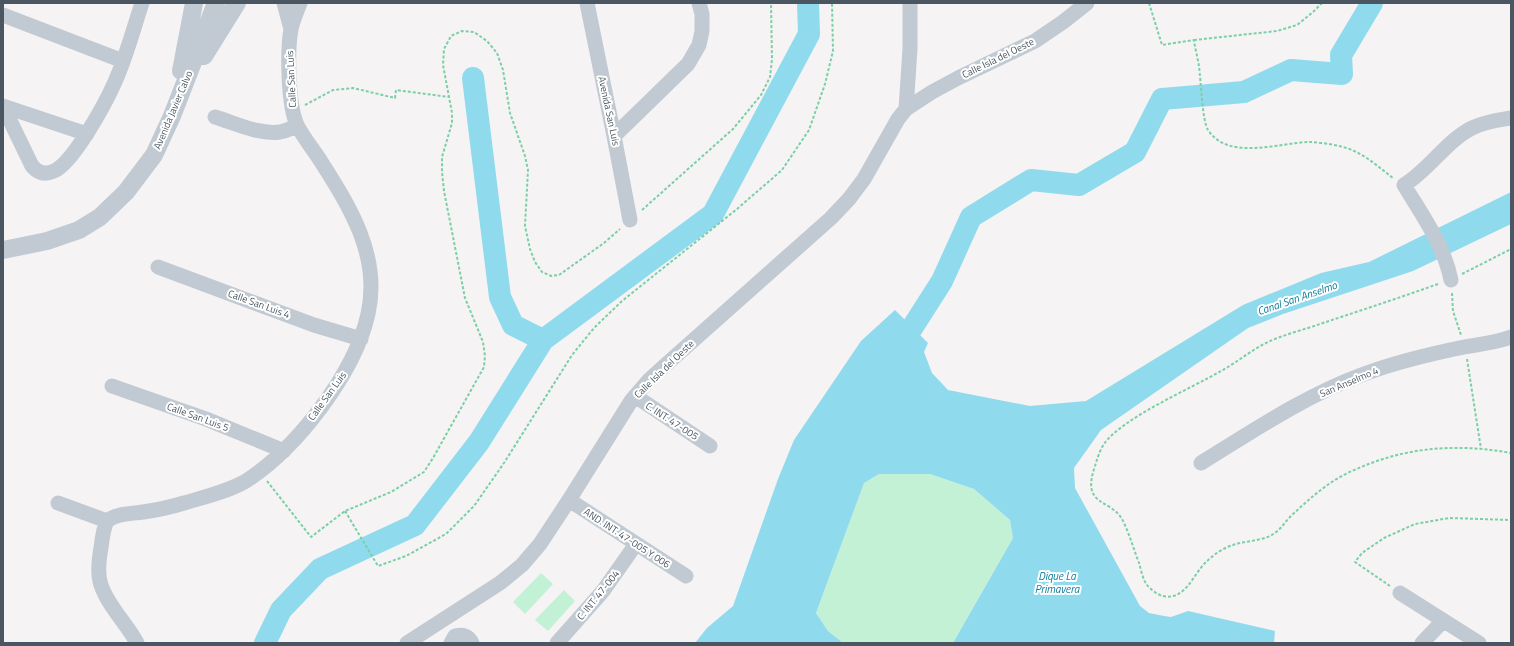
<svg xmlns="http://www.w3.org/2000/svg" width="1514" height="646" font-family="'Titillium Web',sans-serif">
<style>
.green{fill:#c3f1d5}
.water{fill:#90daee}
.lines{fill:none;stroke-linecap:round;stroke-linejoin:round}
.river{stroke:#90daee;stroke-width:22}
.path{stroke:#7ad0a6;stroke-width:2;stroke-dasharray:3 2;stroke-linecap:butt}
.minor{stroke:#c1cad2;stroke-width:15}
.tertiary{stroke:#c1cad2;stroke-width:18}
.labels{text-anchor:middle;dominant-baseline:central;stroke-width:4;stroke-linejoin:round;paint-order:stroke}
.street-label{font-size:10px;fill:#4a5661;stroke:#fff}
.water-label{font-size:11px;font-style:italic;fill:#0c7c9b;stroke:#fff}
</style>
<rect width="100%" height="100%" fill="#f5f3f3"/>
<path class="green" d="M879 474H930L974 489 1010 520 1013 538 953 643H843L828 631 816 613 864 483Z
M541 573 553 584 525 614 513 602Z
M564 590 575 601 548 631 535 620Z"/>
<path class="water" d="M1511 192V224L1413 271 1283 314 1248 328 1101 430 1074 468 1075 488 1140 606 1149 613 1164 616 1171 617 1188 611 1275 631 1274 643H953L1013 538 1010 520 974 489 930 474H879L864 483 816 613 828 631 843 643H695L707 628 733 606 778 479 794 440 861 341 895 310 928 343 924 352 932 373 948 390 1030 406 1086 401 1243 305 1321 273 1369 262Z"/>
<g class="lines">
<path class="river" d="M473 78 500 297 513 325 543 340 713 214 809 34 808 3
M912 328 942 281 971 217 1031 180 1079 185 1135 152 1162 99 1244 92 1291 70 1342 74 1341 55 1372 3
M265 643 281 610 320 569 415 525 479 442 543 340"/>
<path class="path" d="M1149 3 1162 45 1194 40C1195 49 1198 58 1199 67 1201 80 1202 120 1208 130 1228 161 1279 143 1308 142 1318 142 1330 144 1339 146 1360 150 1376 165 1393 178
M1194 40 1277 31 1297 25 1313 12 1322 3
M305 105 333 90 353 88 395 98 396 90 449 97
M642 210 733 129 761 95 770 77 772 59 771 3
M1462 274 1511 249
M1438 284C1399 298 1359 311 1320 324 1303 330 1282 335 1266 343 1250 351 1236 363 1221 371 1192 388 1122 418 1104 444 1100 450 1097 459 1095 466 1080 509 1113 497 1124 523 1130 536 1134 550 1139 563 1141 570 1143 580 1147 585 1151 590 1158 595 1163 596 1185 601 1193 575 1205 563 1213 555 1223 548 1233 545 1245 541 1259 541 1270 536 1280 531 1284 523 1291 516 1309 499 1329 481 1352 471 1404 447 1455 443 1511 453
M1452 293 1453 311 1461 335
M1467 359 1481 449
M267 481 311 537 345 511 391 492 424 472 433 458 484 367 485 356 483 342 465 298 444 191 442 172V157L452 123V113L443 65 444 49 451 36 462 31 474 32 487 41 497 53 503 70 510 113 525 156 528 170 525 226 530 249 535 262 542 272 551 276 559 275 604 243 620 229
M345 511 378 566 406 556 446 534 474 506 504 463 572 355 594 328 622 301 737 209 782 170 809 130 825 84 833 51 832 3
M1390 586 1355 562 1362 553 1384 538 1415 524 1449 518 1511 520"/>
<path class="minor" d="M284 3 291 29
M587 3 614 136 630 220
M3 15 123 61
M3 106 32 166C38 173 45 175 54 171 73 163 105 104 114 84 126 58 133 30 142 3
M3 106 87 134
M906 109 910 49V3
M215 117C235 123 259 135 280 132 285 131 292 128 297 125
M614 136 688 64 699 45 702 31V14L699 3
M158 267 314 325 361 339
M1451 280C1444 245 1422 215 1404 185 1429 170 1446 141 1472 128 1484 122 1498 120 1511 118
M112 386 206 419 284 451
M635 396 710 446
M1201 463C1253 431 1306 395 1364 374 1396 362 1430 354 1464 347 1480 344 1495 343 1511 337
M569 500 686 576
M58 503 107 521
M1400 593 1479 643
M137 643C127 624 108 606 101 585 97 574 99 559 101 548 102 539 103 529 107 521 117 513 131 514 143 512 157 510 171 507 184 503 204 497 227 492 246 481 297 448 355 373 368 314 381 256 350 207 320 160 313 149 303 137 297 125 288 105 287 52 291 29 293 20 297 11 300 3
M407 643 500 583 522 565 540 544 569 500 631 401 649 380 661 369 831 218 849 199 864 179 898 119 906 109 932 92 958 78 1035 41 1063 22 1087 3
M451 643 455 636C463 634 469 636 472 643
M557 643 603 591 636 544
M1422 643 1443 621"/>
<path class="tertiary" d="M204 56 237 3
M181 71 194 3
M3 250 47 241 79 230 100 217 126 192 154 155 172 116 216 3"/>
</g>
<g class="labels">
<g class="street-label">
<text transform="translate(998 58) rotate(-26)">Calle Isla del Oeste</text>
<text transform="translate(291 79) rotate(-93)">Calle San Luis</text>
<text transform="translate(173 110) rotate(-67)">Avenida Javier Calvo</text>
<text transform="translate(609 111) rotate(78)">Avenida San Luis</text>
<text transform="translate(259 304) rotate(20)">Calle San Luis 4</text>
<text transform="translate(664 369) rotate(-44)">Calle Isla del Oeste</text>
<text transform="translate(1349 382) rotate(-23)">San Anselmo 4</text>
<text transform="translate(327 396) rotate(-54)">Calle San Luis</text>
<text transform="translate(198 417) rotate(20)">Calle San Luis 5</text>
<text transform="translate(672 421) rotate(33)">C. INT. 47-005</text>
<text transform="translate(627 538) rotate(33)">AND. INT. 47-005 Y 006</text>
<text transform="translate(598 595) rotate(-51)">C. INT. 47-004</text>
</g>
<g class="water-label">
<text transform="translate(1297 298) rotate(-19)">Canal San Anselmo</text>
<text x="1057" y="576">Dique La<tspan x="1057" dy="13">Primavera</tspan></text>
</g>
</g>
<rect width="1514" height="646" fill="none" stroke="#4a5661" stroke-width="8"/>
</svg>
